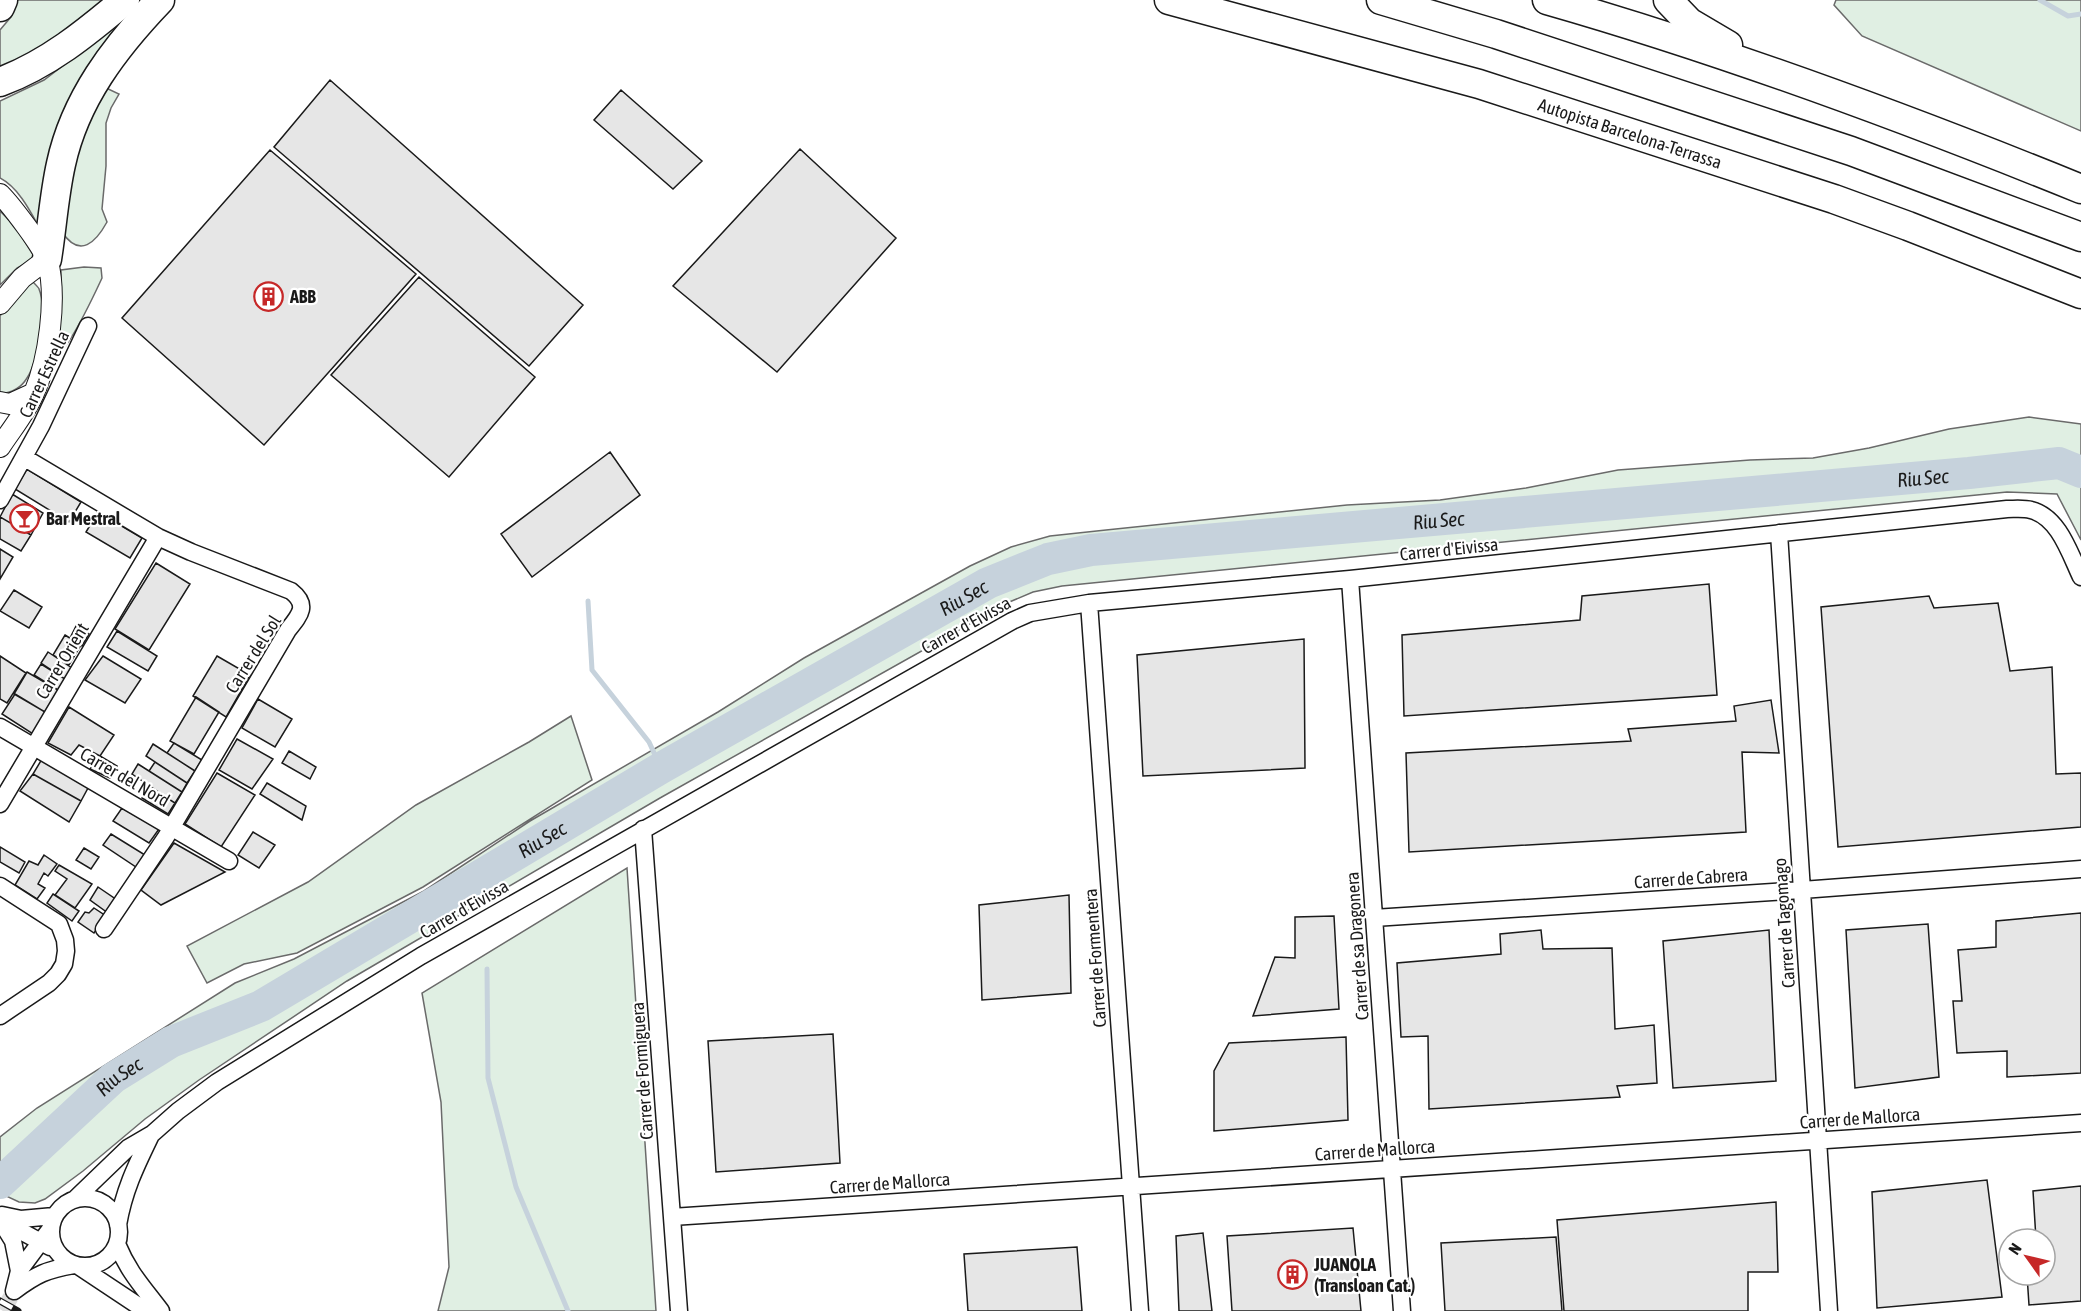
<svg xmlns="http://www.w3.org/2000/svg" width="2081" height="1311" font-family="'Asap Condensed',sans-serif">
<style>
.green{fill:#e0efe3;stroke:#6a6a6a;stroke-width:1.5}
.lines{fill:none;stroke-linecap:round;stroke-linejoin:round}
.stream{stroke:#c6d2dc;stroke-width:5}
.river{stroke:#c6d2dc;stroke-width:32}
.building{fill:#e6e6e6;stroke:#1a1a1a;stroke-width:1.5}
.minor-tunnel{stroke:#ddd;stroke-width:16;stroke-dasharray:16 8;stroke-linecap:butt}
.minor-casing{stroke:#1a1a1a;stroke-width:19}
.tertiary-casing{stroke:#1a1a1a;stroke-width:22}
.motorway-casing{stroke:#1a1a1a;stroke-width:31}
.minor{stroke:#fff;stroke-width:16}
.tertiary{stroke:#fff;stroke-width:20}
.motorway{stroke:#fff;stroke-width:28}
.rail-casing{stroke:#1a1a1a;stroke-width:7}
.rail{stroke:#fff;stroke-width:4.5;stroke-dasharray:14;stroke-linecap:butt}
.labels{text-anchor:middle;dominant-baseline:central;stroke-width:4.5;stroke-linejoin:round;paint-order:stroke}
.street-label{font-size:18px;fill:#1a1a1a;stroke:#fff}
.poi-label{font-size:18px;font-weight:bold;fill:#1a1a1a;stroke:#fff;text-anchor:start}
.water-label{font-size:20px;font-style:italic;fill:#1a1a1a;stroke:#fff}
</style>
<rect width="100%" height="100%" fill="#fff"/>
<path class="green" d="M15 0H105L68 33 0 69V30L11 17Z
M1836 0H2081V131L1862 36 1834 5Z
M133 12 121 30 44 236C33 217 21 189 0 178V101L44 80Z
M104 87 119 94 111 108 106 123V166L102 209 107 222C96 242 80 259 62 232L73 160Z
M0 211 15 226 35 258 17 268 0 285Z
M84 267 101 268 102 278C94 295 66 357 50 361L61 300V270Z
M33 282C35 284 39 288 39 289 47 308 38 361 27 378 21 388 12 393 0 394V316L13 296 24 283Z
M2029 417 2081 424V540L2057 494 2007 492 1062 586 1033 592 1007 603 660 798 347 981 199 1080 145 1119 83 1171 45 1199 35 1203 19 1202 6 1196 0 1189V1137L37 1108 235 983 294 959 424 891 530 821 718 712 804 658 970 566 1011 547 1050 536 1106 530 1347 505 1440 500 1526 488 1618 470 1750 460 1813 458 1869 448 1949 429Z
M571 716 592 780 423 887 297 953 244 964 207 983 187 946 308 882 416 805 529 742Z
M627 868 656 1311H438L449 1267 441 1102 422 993Z"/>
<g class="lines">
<path class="stream" d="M2040 0 2068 16 2081 14
M588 601 592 670 649 742 661 768
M480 896V876
M487 969 488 1078 516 1187 568 1311"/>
<path class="river" id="s1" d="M0 1183 113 1078 171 1042 261 1006 661 768 988 583 1048 559 1091 550 1969 473 2059 463 2081 472"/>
</g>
<path class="building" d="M330 80 583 305 529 366 274 147Z
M621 90 702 161 673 189 594 120Z
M800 149 896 238 777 372 673 286Z
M270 150 416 274 264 445 122 318Z
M419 277 535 377 449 477 331 375Z
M610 452 640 495 532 577 501 534Z
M27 469 81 502 69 522 15 489Z
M12 494 43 513 31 535 0 517Z
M98 512 142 538 130 558 86 532Z
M0 517 31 535 21 551 0 539Z
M0 549 13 557 0 579Z
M156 563 190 584 149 650 115 629Z
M1709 584 1717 695 1404 716 1402 635 1580 620 1582 596Z
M14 590 42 607 29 628 0 611Z
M1929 596 1934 608 1998 603 2010 671 2052 667 2056 774 2081 773V827L1838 847 1821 607Z
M76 626 89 634 82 646 70 638Z
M117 631 157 656 148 671 107 647Z
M65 635 81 645 69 665 53 655Z
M1304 639 1305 768 1143 776 1137 655Z
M48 652 72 668 65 679 41 663Z
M0 656 26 673 7 703 0 699Z
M103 656 141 679 125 703 85 680Z
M217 656 250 675 226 717 193 696Z
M41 664 65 679 58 690 34 675Z
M27 672 58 690 45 712 14 694Z
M15 694 45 712 33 734 2 714Z
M196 697 219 712 194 754 170 741Z
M258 699 292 719 275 747 242 728Z
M1771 700 1779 753 1742 752 1746 832 1409 852 1406 753 1631 741 1628 729 1736 721 1734 706Z
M69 707 114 735 100 756 79 745 71 755 48 743Z
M237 739 273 759 252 789 219 770Z
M174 743 202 760 195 771 167 753Z
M153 744 195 771 187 783 146 756Z
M289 751 316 767 310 779 282 763Z
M100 756 117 766 110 778 90 769Z
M42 759 88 788 81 801 33 774Z
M155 762 187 783 182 792 149 771Z
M138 764 182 792 175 803 132 774Z
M217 773 255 795 221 847 185 824Z
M33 774 81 801 69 822 20 791Z
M267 783 306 806 302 820 260 794Z
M150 787 175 803 168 814 142 798Z
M122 808 159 829 149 843 113 821Z
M253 832 275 845 259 868 238 855Z
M111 834 145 855 136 867 103 845Z
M174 843 225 872 161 905 141 890Z
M0 847 25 862 19 873 0 862Z
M84 848 99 857 91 869 76 860Z
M44 855 57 864 48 876 44 873 38 884 45 888 37 899 15 885 29 861 38 865Z
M59 865 92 884 75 908 55 895 67 879 55 871Z
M98 887 117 900 108 913 90 900Z
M53 894 79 911 72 921 47 903Z
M1069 895 1071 993 982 1000 979 905Z
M94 908 106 916 94 933 78 922 85 912 89 913Z
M2081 913V1073L2007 1077V1051L1957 1053 1953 1001H1962L1958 950 1996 947V921Z
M1334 916 1339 1009 1253 1016 1275 957 1295 958V917Z
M1928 924 1939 1077 1855 1088 1846 930Z
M1541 930 1543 949 1612 948 1615 1029 1654 1025 1657 1083 1617 1086 1620 1097 1429 1109 1428 1036 1401 1037 1397 963 1501 954 1500 934Z
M1769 930 1776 1081 1673 1088 1663 941Z
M833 1034 840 1163 716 1172 708 1041Z
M1346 1037 1348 1120 1214 1131V1071L1229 1043Z
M1987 1180 2002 1297 1877 1308 1872 1192Z
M2081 1186V1301L2029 1305 2027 1275H2045V1239H2036L2033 1191Z
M1776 1202 1778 1272H1748V1311H1564L1557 1220Z
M1353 1228 1361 1311H1232L1227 1236Z
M1203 1233 1212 1311H1179L1176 1236Z
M1556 1237 1562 1311H1445L1441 1243Z
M1077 1247 1082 1311H968L964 1254Z"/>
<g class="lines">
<path class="minor-tunnel" d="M3 1311 14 1291"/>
<defs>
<path id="minor" d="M25 458 158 537 191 552 291 591C309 605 300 615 288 630L166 837 104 929
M0 500 41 426 88 326
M1779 533 1829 1311
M1350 579 1402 1311
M1089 603 1140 1311
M0 727 229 861
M0 804 158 537
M643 829 679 1311
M0 886 59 924 65 940 66 951 64 964 58 974 49 983 0 1016
M1374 918 1802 890 2081 869
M51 1232a34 34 0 1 1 68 0a34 34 0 1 1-68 0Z
M75 1199 128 1148 152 1134 178 1111 217 1082 421 956 1012 621 1030 613 1089 603 1350 579 2007 509C2015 509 2024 508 2031 510 2059 517 2070 554 2081 577
M2 1215 21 1219 54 1216
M0 1216 17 1229 50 1247
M672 1217 2081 1123
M0 1220 13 1241 19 1271
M118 1225C124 1190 136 1166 151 1135
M117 1244C129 1273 143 1287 161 1311
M80 1267 146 1311
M14 1291 19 1271 51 1228
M14 1291C37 1274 46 1270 74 1265"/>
<path id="tertiary" d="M0 194C11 205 44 248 48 262 57 298 49 359 34 393 26 412 11 430 0 447
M0 304 22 278 47 259
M0 402 10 404 34 393"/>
<g id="motorway">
<path id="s2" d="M1169 0 1479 84 1834 199 1908 226 2081 294"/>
<path d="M1381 0 1496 34 1851 151 2081 237"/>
<path d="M1547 0C1729 52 1906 118 2081 189"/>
<path d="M1668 0 1689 22 1728 45"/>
<path d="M0 7 3 0"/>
<path d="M0 82C48 64 86 33 125 0"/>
<path d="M47 259C52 228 54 195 61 164 75 99 115 47 160 0"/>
</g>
</defs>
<use href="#minor" class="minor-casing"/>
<use href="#tertiary" class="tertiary-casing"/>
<use href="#motorway" class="motorway-casing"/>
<use href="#minor" class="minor"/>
<use href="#tertiary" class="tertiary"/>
<use href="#motorway" class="motorway"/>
<defs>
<path id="rail" d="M0 1301 18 1311"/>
</defs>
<use href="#rail" class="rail-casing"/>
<use href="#rail" class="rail"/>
</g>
<defs>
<symbol id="building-ring" viewBox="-11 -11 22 22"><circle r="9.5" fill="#fff" stroke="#c62828" stroke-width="1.5"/><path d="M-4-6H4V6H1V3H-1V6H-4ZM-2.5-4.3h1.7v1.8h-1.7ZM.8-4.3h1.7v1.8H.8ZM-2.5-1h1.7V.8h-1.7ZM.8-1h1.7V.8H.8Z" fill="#c62828"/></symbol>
<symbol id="bar-ring" viewBox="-11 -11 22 22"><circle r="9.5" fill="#fff" stroke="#c62828" stroke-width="1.5"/><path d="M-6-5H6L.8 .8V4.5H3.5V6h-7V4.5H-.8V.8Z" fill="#c62828"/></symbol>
</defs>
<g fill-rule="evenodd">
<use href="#building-ring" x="252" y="280" width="33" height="33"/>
<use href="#bar-ring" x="8" y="502" width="33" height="33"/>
<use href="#building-ring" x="1276" y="1258" width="33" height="33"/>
</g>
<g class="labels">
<g class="street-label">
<text stroke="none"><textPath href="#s2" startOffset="480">Autopista Barcelona-Terrassa</textPath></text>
<text transform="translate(44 374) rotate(-65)">Carrer Estrella</text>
<text transform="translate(1449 549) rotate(-6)">Carrer d'Eivissa</text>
<text transform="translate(966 625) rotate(-29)">Carrer d'Eivissa</text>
<text transform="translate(253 654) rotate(-58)">Carrer del Sol</text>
<text transform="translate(62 661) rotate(-59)">Carrer Orient</text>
<text transform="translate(125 777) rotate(30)">Carrer del Nord</text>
<text transform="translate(1691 878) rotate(-4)">Carrer de Cabrera</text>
<text transform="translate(464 909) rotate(-30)">Carrer d'Eivissa</text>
<text transform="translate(1784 923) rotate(-94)">Carrer de Tagomago</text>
<text transform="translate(1357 946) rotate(-94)">Carrer de sa Dragonera</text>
<text transform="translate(1095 958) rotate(-94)">Carrer de Formentera</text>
<text transform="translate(642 1071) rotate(-94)">Carrer de Formiguera</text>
<text transform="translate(1860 1118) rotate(-4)">Carrer de Mallorca</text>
<text transform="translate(1375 1150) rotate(-4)">Carrer de Mallorca</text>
<text transform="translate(890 1183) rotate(-4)">Carrer de Mallorca</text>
</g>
<g class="poi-label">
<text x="290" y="296">ABB</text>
<text x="46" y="518">Bar Mestral</text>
<text x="1314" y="1264">JUANOLA<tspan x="1314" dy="21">(Transloan Cat.)</tspan></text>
</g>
<g class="water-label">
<text stroke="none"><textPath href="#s1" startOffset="2104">Riu Sec</textPath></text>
<text stroke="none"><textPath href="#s1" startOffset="1618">Riu Sec</textPath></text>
<text stroke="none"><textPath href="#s1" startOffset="1132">Riu Sec</textPath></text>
<text stroke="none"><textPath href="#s1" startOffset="646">Riu Sec</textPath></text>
<text stroke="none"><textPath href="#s1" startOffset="160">Riu Sec</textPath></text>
</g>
</g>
<g transform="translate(2027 1257) rotate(304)"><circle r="28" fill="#ffffff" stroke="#a3a3a3" stroke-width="1.5"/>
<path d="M0-4.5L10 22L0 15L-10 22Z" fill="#c62828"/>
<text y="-9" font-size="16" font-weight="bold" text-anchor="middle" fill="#1a1a1a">N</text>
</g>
</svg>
